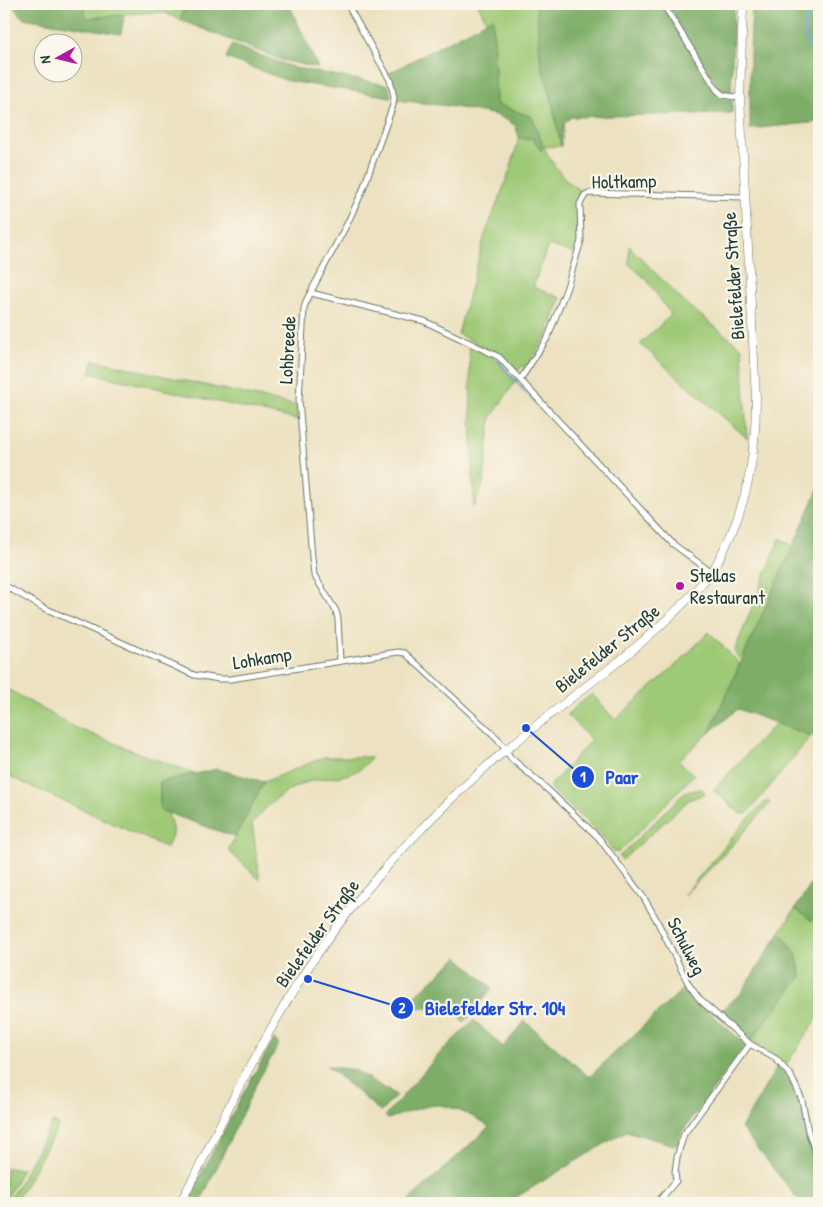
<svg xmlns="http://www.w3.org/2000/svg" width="823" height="1207" font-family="'Patrick Hand',sans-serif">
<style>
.green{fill:#9ec976;stroke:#5e8355}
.forest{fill:#7ead67;stroke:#4e754e}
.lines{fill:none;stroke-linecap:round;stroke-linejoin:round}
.stream{stroke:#6ea4db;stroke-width:2}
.street-casing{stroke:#677665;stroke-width:7}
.secondary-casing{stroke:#677665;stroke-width:9}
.street{stroke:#fff;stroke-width:5}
.secondary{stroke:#fff;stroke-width:8}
.poi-dot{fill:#b5179e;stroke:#fbf7ec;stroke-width:2}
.labels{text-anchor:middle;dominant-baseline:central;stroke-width:4.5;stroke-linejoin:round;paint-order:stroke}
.street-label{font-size:19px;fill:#1f3d34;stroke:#fbf7ec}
.poi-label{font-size:19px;fill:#1f3d34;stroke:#fbf7ec;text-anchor:start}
.leader{fill:none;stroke:#1d4ed8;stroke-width:2}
.callout-dot{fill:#1d4ed8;stroke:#fbf7ec;stroke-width:2}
.mark-label{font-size:15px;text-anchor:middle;font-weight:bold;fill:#fff}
.callout-label{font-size:20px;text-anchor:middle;font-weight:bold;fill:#1d4ed8;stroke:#fbf7ec;stroke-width:4.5;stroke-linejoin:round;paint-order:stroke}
</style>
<rect width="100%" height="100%" fill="#fbf7ec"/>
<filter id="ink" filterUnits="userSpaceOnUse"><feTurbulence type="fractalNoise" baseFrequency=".02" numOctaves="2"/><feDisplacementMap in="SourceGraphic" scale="10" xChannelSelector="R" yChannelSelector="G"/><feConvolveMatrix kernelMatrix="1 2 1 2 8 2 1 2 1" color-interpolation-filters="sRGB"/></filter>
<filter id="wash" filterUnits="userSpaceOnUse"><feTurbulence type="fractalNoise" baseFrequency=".0096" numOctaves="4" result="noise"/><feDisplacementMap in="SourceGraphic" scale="20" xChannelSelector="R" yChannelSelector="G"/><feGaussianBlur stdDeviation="1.12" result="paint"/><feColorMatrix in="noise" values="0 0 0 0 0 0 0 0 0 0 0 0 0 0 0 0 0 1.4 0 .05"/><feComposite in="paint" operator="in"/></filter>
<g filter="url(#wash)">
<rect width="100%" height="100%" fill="#ece1c0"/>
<path class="green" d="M84 4H186L180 20 165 13 156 12 86 18Z
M478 4H536L541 65 550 92 561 146 544 147C552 164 563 179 579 190V241L576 254 548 245 533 287 561 298 546 337 526 368 522 366 517 372 500 355 458 334 485 235 511 167 519 137 526 139 533 137 532 117 496 104 493 18 486 21Z
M629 246 686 304 742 348 747 438 640 344 671 315 647 280 629 264Z
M469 345 497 360 515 382 491 418 484 481 474 508Z
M94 360 297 406 298 420 90 373Z
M780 538 793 546 742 660 734 652Z
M709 632 740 664 709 733 678 761 694 775 619 852H614L600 834 549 787 591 740 567 714 592 694 615 720 679 662Z
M4 687 74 727 151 758 195 773 160 782V810L168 812 173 832 167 848 4 774Z
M776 723 811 736 747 814H741L713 790Z
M324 757H371C356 782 329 774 305 783 282 791 268 805 252 823L260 880 228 850 264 782Z
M702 789 706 793 689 800 622 860 619 857 685 792Z
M767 800 770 803 715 864 683 896 744 823Z
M795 909 812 920 819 915V1016L786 1065 774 1055 751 1040 801 976 796 953 780 932Z
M53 1122 59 1125 18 1198 11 1197Z
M6 1168 22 1169 8 1196 4 1197Z"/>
<path class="forest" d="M11 4H84L86 18 124 15 121 34 23 18Z
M186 4H289L318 68 282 60 180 20Z
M536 4H661L716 91 723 98 732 101V113L571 117 564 124 561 146 550 92 541 65Z
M666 4H734L731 94 724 92 719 89Z
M752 4H819V122L750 129V50Z
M493 18 496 104 532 117 543 146 541 151 533 138 526 139 519 137 515 125 497 115 449 106 396 100 395 87 389 73Z
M232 45 295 68 382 84 389 86 391 97 288 81 226 58Z
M819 488V730L811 736 738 709 709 733Z
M217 769 264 782 235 837 160 810V782Z
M819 882V915L812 921 795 909 812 883Z
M780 932 796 953 801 976 751 1040 719 1013 741 993Z
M458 957 492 988 471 1015 463 1023 456 1010 403 1007Z
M685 987 698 1002 746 1045 681 1133 677 1146 626 1131 518 1196 513 1203H406L489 1127C481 1119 446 1103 435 1105 419 1107 403 1114 388 1119L385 1116 441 1052 474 1020 503 1047 525 1021 589 1077Z
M274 1039 279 1044 256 1084 200 1203H186L243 1094Z
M778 1065 789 1078 799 1101 806 1132 819 1169V1203H801L741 1128Z
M327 1066 354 1070 396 1095 381 1112Z"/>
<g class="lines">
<path class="stream" d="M518 4 519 5
M818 4 819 11
M808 48 807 41 805 38V23L813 4
M498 360 521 387 583 450
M510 762 545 792 588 831
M595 838 601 846
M623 874 645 905"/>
</g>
</g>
<g filter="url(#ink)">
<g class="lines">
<defs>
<path id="street" d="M663 4 717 90 723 95 740 98
M311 293 424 321 499 357 673 544 711 572
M520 380 548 337 567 287 581 241 580 204 585 195 589 193 744 197
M4 585 42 607 194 675 219 679H231L398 652 405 653 498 739 511 758 547 789 598 837 644 898 656 919 689 985 700 1000 750 1044 776 1059 791 1076 802 1100 808 1131 819 1163
M340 661 338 619 336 611 314 575 312 557 299 400 304 308 307 299 347 224 362 192 393 105 394 97 390 80 347 4
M657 1203 676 1181 675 1172 677 1157 684 1134 750 1044"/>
<path id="secondary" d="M180 1203C201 1166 218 1127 238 1089 273 1023 310 957 358 900 403 846 451 795 506 750 542 720 580 691 618 662 646 639 673 616 697 589 705 580 713 571 718 561 747 508 756 458 756 398L740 98 743 4"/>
</defs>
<use href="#street" class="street-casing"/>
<use href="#secondary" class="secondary-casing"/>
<use href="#street" class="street"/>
<use href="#secondary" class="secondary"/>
</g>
</g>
<circle class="poi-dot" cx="680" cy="586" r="5"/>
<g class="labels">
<g class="street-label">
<text transform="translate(624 181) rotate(-1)">Holtkamp</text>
<text transform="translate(733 276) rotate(-94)">Bielefelder Straße</text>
<text transform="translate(287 350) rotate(-87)">Lohbreede</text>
<text transform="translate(607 648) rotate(-39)">Bielefelder Straße</text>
<text transform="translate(262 658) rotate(-9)">Lohkamp</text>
<text transform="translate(317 933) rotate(-54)">Bielefelder Straße</text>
<text transform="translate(687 946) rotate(63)">Schulweg</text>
</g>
<g class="poi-label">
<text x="690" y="575">Stellas<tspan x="690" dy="22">Restaurant</tspan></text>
</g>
</g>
<path class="leader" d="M526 728L583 777M308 979L402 1008"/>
<g class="callout-dot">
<circle cx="526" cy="728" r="5"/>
<circle cx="308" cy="979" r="5"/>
<circle cx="583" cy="777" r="12"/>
<circle cx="402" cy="1008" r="12"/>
</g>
<g class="mark-label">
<text x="583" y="782">1</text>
<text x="402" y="1013">2</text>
</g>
<g class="callout-label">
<text x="622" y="784">Paar</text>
<text x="495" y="1015">Bielefelder Str. 104</text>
</g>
<rect width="823" height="1207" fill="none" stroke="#fbf7ec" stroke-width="20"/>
<g transform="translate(58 58) rotate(262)"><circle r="24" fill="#fbf7ec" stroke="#a3ada2"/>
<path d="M0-4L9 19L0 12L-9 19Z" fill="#b5179e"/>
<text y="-8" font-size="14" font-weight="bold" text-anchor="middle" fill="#1f3d34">N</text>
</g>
</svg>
